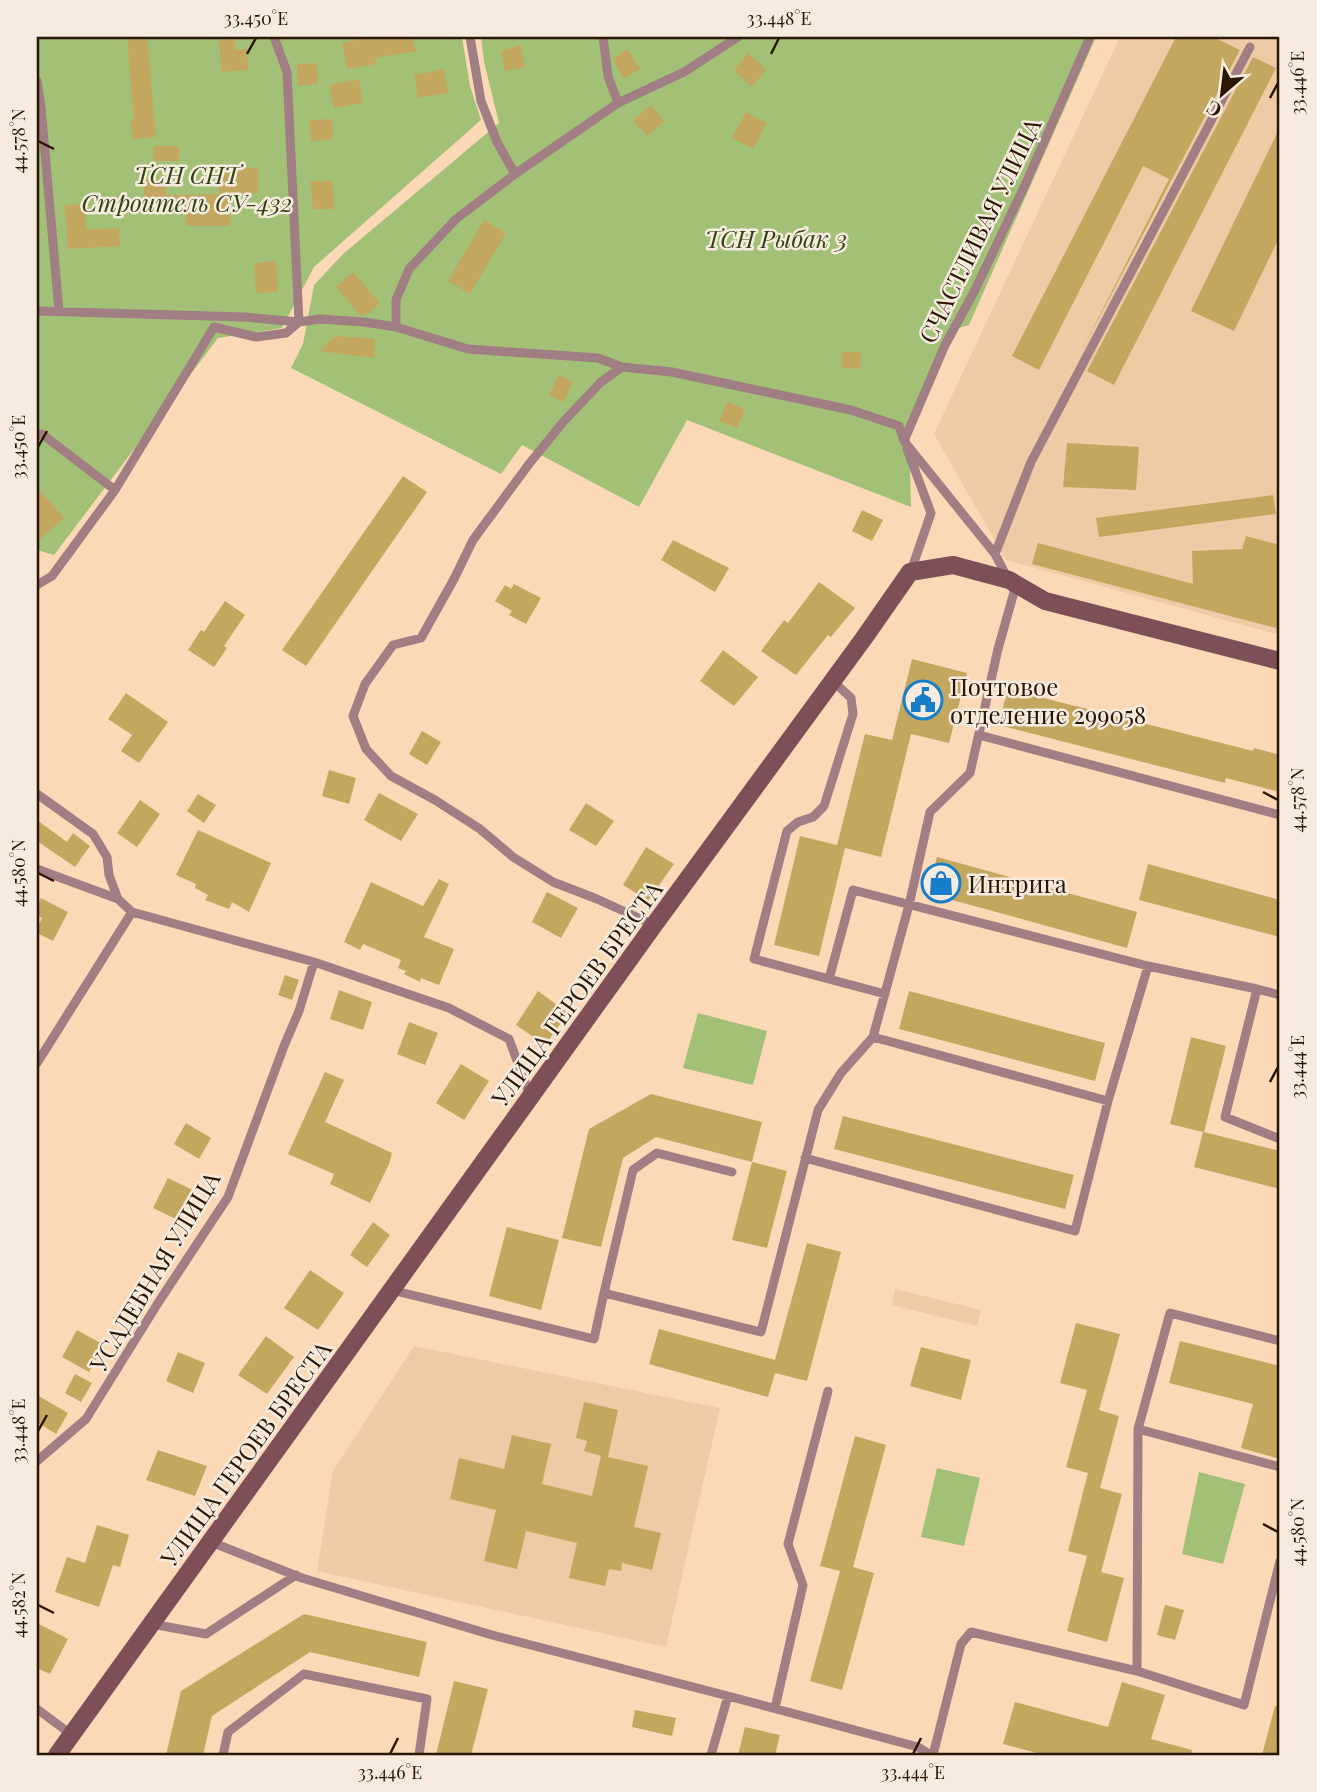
<svg xmlns="http://www.w3.org/2000/svg" width="1317" height="1792" font-family="'Playfair Display',serif">
<style>
.built{fill:#eecaa5}
.green{fill:#a2c176}
.building{fill:#c4a75f}
.lines{fill:none;stroke-linecap:round;stroke-linejoin:round}
.lane{stroke:#a07e83;stroke-width:9}
.secondary{stroke:#7f4f58;stroke-width:18}
.ticks{fill:none;stroke:#2b1701;stroke-width:2.5}
.labels{text-anchor:middle;dominant-baseline:central;stroke-width:5;stroke-linejoin:round;paint-order:stroke}
.park-label{font-size:24px;font-style:italic;fill:#314213;stroke:#f6ebdf}
.street-label{font-size:24px;fill:#2b1701;stroke:#f6ebdf}
.poi-label{font-size:24px;fill:#2b1701;stroke:#f6ebdf;text-anchor:start}
.neatline{fill:none;stroke:#2b1701;stroke-width:2.5}
.ticks-label{font-size:18px;text-anchor:middle;fill:#2b1701}
</style>
<rect width="100%" height="100%" fill="#fbd9b7"/>
<path class="built" d="M1120 37H1280V635L1006 560 934 434Z
M895 1289 981 1310 977 1326 892 1305Z
M414 1346 720 1408 666 1647 317 1571 333 1471Z"/>
<path class="green" d="M37 37H462L470 86 481 120 314 267 282 328 218 338 54 555 37 550Z
M481 37H1096L969 325 959 328 909 419 911 507 687 420 639 507 522 445 501 474 291 368 303 344 314 285 343 254 499 123 484 62Z
M698 1013 767 1031 753 1085 683 1068Z
M937 1468 980 1478 964 1546 921 1537Z
M1199 1472 1245 1484 1223 1564 1182 1554Z"/>
<path class="building" d="M127 37H147L156 137 133 139 131 120 134 119Z
M219 37H235V50L247 49 248 70 221 72Z
M374 37H412L416 51 375 58 376 64 347 69 342 43Z
M1176 37H1213L1240 50 1079 356 1169 179 1143 166 1039 370 1012 356Z
M521 45 525 67 505 71 501 51Z
M628 49 640 69 623 79 613 58Z
M748 53 766 70 752 87 734 70Z
M1253 57 1276 68 1114 385 1087 371Z
M317 63 318 84 298 86 297 64Z
M444 69 448 93 418 98 414 75Z
M359 79 363 103 334 108 329 85Z
M651 105 664 121 647 136 633 120Z
M746 112 767 123 753 149 732 138Z
M332 119 333 140 311 141 309 120Z
M1280 127V236L1234 331 1191 311Z
M153 146H179V161H154Z
M219 167 258 168V193H219Z
M144 179 166 180V195L230 194V226H186V212L143 211Z
M310 181H333L334 209H313Z
M85 204 86 230 119 228 120 246 68 249 65 205Z
M484 220 506 233 470 294 448 281Z
M276 261 278 292 256 293 254 263Z
M353 272 380 303 366 315H360L336 287Z
M336 336 375 339 374 358 319 351Z
M842 352H861L860 369 842 368Z
M559 375 573 382 564 402 549 395Z
M727 402 745 409 737 428 719 421Z
M1067 443 1139 447 1136 490 1063 487Z
M403 476 427 492 306 666 282 650Z
M37 487 64 518 37 542Z
M1273 495 1276 514 1099 537 1096 518Z
M862 510 883 520 872 541 852 531Z
M1246 536 1280 545V629L1032 564 1038 543 1193 584 1192 551 1242 549Z
M673 540 729 568 715 592 661 560Z
M819 582 855 608 831 637 828 635 796 675 761 651 784 620 788 623Z
M514 584 541 598 526 624 509 615 512 611 495 601 505 585 511 589Z
M225 601 245 615 224 646 227 648 214 667 188 650 201 630 204 632Z
M723 650 758 677 734 706 700 681Z
M912 659 967 673 949 743 911 734 881 857 845 848 819 956 774 945 800 836 837 845 865 734 892 740Z
M1008 689 1253 751 1254 748 1280 755V792L1226 778 1225 783 998 725Z
M126 693 168 722 139 763 121 751 132 735 108 719Z
M422 731 441 742 427 765 409 754Z
M329 770 356 778 349 804 322 796Z
M379 793 418 814 401 841 364 820Z
M198 794 216 805 204 823 187 811Z
M140 800 160 814 137 847 117 833Z
M586 803 614 821 596 846 569 830Z
M37 820 67 842 73 833 90 846 75 867 37 841Z
M198 830 271 863 249 912 232 902 229 909 205 900 208 895 195 888 196 884 176 875Z
M646 847 674 864 648 901 623 885Z
M937 857 1137 912 1127 948 927 893Z
M1148 864 1280 900V937L1139 900Z
M439 879 449 884 424 937 454 949 439 985 421 978 420 982 404 974 406 971 398 968 401 960 363 944 360 950 344 942 371 882 423 906Z
M547 892 578 908 561 938 532 922Z
M41 898 68 912 53 941 37 933V928L42 918 37 915V906Z
M285 975 299 980 292 1000 278 995Z
M339 990 372 1002 363 1030 330 1019Z
M538 991 568 1013 545 1045 516 1025Z
M909 991 1105 1043 1095 1081 899 1029Z
M409 1022 438 1033 425 1065 397 1054Z
M1191 1037 1226 1046 1204 1132 1280 1151V1189L1194 1167 1203 1132 1170 1124Z
M461 1064 489 1081 464 1120 436 1103Z
M325 1072 344 1080 325 1122 392 1153 389 1164 370 1203 330 1184 334 1174 288 1154Z
M651 1094 762 1122 752 1162 656 1137 623 1158 601 1247 562 1238 589 1129Z
M843 1116 1074 1175 1065 1209 834 1149Z
M186 1123 211 1138 199 1159 174 1144Z
M752 1162 787 1171 767 1248 732 1240Z
M168 1178 195 1191 180 1221 153 1208Z
M373 1222 390 1235 367 1267 350 1255Z
M507 1227 559 1240 541 1310 489 1296Z
M807 1243 841 1252 807 1381 775 1373 768 1397 649 1364 659 1329 775 1360Z
M310 1270 344 1293 318 1330 284 1308Z
M1076 1323 1120 1334 1099 1410 1119 1416 1100 1488 1122 1494 1101 1572 1124 1578 1107 1642 1067 1631 1087 1556 1068 1551 1088 1473 1066 1467 1087 1390 1060 1383Z
M77 1330 104 1345 89 1372 62 1357Z
M266 1336 294 1357 267 1394 238 1375Z
M1180 1341 1280 1366V1459L1241 1448 1253 1404 1169 1383Z
M921 1347 971 1360 961 1400 910 1386Z
M178 1352 205 1363 193 1393 166 1381Z
M75 1374 92 1383 81 1402 65 1393Z
M37 1395 68 1413 56 1434 37 1422Z
M584 1402 618 1410 608 1457 648 1466 634 1527 661 1533 652 1570 622 1563 621 1571 609 1569 605 1586 569 1578 577 1543 526 1531 517 1569 484 1561 496 1510 450 1499 459 1458 504 1469 512 1435 551 1444 542 1484 592 1496 601 1456 584 1451 587 1441 576 1438Z
M855 1436 886 1445 853 1567 874 1573 842 1690 810 1681 840 1571 820 1566Z
M158 1450 207 1466 195 1496 146 1480Z
M97 1525 129 1535 120 1567 113 1565 99 1607 55 1592 67 1557 85 1563Z
M1165 1605 1184 1610 1175 1640 1157 1635Z
M304 1614 427 1642 419 1677 310 1652 212 1716 203 1755H166L181 1691Z
M37 1623 68 1639 50 1674 37 1668Z
M454 1681 488 1689 471 1755H436Z
M1122 1682 1165 1695 1151 1739 1192 1750 1191 1755H1044L1003 1744 1015 1702 1108 1727Z
M1275 1706H1280V1755H1262Z
M635 1710 676 1718 672 1736 632 1727Z
M745 1727 780 1735 775 1755H738Z"/>
<g class="lines">
<path class="lane" d="M470 37 481 101 497 142 515 174
M603 37 608 76 618 103
M37 81 41 107 59 311
M37 311 244 317 299 322 287 72 274 37
M396 327V300L409 269 456 219 515 174 618 103 684 72 738 37
M622 367 672 372 851 410 899 426 904 441 995 554
M37 435 42 434 115 490
M904 441 945 345 974 292 1025 185 1090 37
M907 449 931 513 911 571
M1008 579 995 554 1031 462 1250 47
M37 585 52 576 115 490 214 327 256 337 286 333 299 322 320 319 364 322 396 327 468 349 598 358 622 367 601 382 564 421 529 464 473 540 454 579 421 638 393 645 365 684 353 716 366 749 391 776 435 800 480 829 513 857 553 882 597 899 654 925
M833 681 851 698 853 714 824 806 813 817 798 822 787 831 754 959 885 994
M979 735 1280 815
M37 794 93 834 107 857 109 875 118 899
M37 869 118 899 132 912 314 962 449 1008 509 1039 530 1096
M829 979 853 890 1148 966
M1280 995 1257 989 1225 1117 1280 1139
M873 1037 1108 1101 1148 966 1257 989
M37 1063 132 912
M805 1158 1075 1231 1108 1101
M391 1290 594 1339 604 1293 761 1332 818 1110 841 1073 873 1037 909 905 930 812 970 773 998 649 1016 585
M604 1293 633 1170 657 1153 732 1172
M1138 1429 1170 1313 1280 1341
M37 1461 86 1419 158 1303 228 1197 284 1046 299 1011 314 962
M1280 1467 1138 1429 1137 1671 1244 1705 1280 1561
M211 1542 302 1578 492 1635 728 1696
M152 1624 206 1634 296 1575
M775 1708 803 1585 788 1544 828 1391
M37 1709 72 1735
M223 1755 228 1732 304 1674 427 1699 419 1755
M711 1755 728 1696 918 1747 931 1755
M933 1755 961 1644 971 1632 1137 1671"/>
<path class="secondary" d="M57 1755 654 925 864 638 910 572 953 565 1009 580 1045 601 1280 661"/>
</g>
<path class="ticks" d="M247 54 256 38M771 54 779 38M1270 98 1278 83M38 141 54 149M38 447 47 431M1263 792 1278 800M38 873 54 881M1270 1082 1278 1067M38 1431 47 1415M1263 1524 1278 1532M38 1605 54 1613M390 1754 398 1738M913 1754 921 1738"/>
<defs>
<symbol id="civic-ring" viewBox="-11 -11 22 22"><circle r="9.5" fill="#f6ebdf" stroke="#187ec9" stroke-width="1.5"/><path d="M-.6-6.5H3V-4.5H.6V-3L4-1V1h2V6H-6V1h2V-1L-.6-3ZM-1.2 2.5V6h2.4V2.5Z" fill="#187ec9"/></symbol>
<symbol id="shop-ring" viewBox="-11 -11 22 22"><circle r="9.5" fill="#f6ebdf" stroke="#187ec9" stroke-width="1.5"/><path d="M-5-2.5h2.3a2.7 3.5 0 0 1 5.4 0H5L5.5 6h-11ZM-1.5-2.5h3a1.5 2.3 0 0 0-3 0Z" fill="#187ec9"/></symbol>
</defs>
<g fill-rule="evenodd">
<use href="#civic-ring" x="901" y="678" width="44" height="44"/>
<use href="#shop-ring" x="919" y="861" width="44" height="44"/>
</g>
<g class="labels">
<g class="park-label">
<text x="187" y="174">ТСН СНТ<tspan x="187" dy="28">Строитель СУ-432</tspan></text>
<text x="776" y="238">ТСН Рыбак 3</text>
</g>
<g class="street-label">
<text transform="translate(979 230) rotate(-64)">СЧАСТЛИВАЯ УЛИЦА</text>
<text transform="translate(576 993) rotate(-54)">УЛИЦА ГЕРОЕВ БРЕСТА</text>
<text transform="translate(154 1271) rotate(-59)">УСАДЕБНАЯ УЛИЦА</text>
<text transform="translate(245 1453) rotate(-54)">УЛИЦА ГЕРОЕВ БРЕСТА</text>
</g>
<g class="poi-label">
<text x="950" y="686">Почтовое<tspan x="950" dy="28">отделение 299058</tspan></text>
<text x="968" y="883">Интрига</text>
</g>
</g>
<rect width="1317" height="1792" fill="none" stroke="#f6ebdf" stroke-width="77"/>
<g transform="translate(1222 94) rotate(208)" stroke="#f6ebdf" stroke-width="5" paint-order="stroke">
<path d="M0-5L12 26L0 18L-12 26Z" fill="#2b1701"/>
<text y="-10" font-size="19" font-weight="bold" text-anchor="middle" fill="#2b1701">С</text>
</g>
<rect x="38" y="38" width="1240" height="1716" class="neatline"/>
<g class="ticks-label">
<text x="256" y="25">33.450°E</text>
<text x="779" y="25">33.448°E</text>
<text transform="translate(1298 83) rotate(-90)" y="6">33.446°E</text>
<text transform="translate(19 141) rotate(-90)" y="6">44.578°N</text>
<text transform="translate(19 447) rotate(-90)" y="6">33.450°E</text>
<text transform="translate(1298 800) rotate(-90)" y="6">44.578°N</text>
<text transform="translate(19 873) rotate(-90)" y="6">44.580°N</text>
<text transform="translate(1298 1067) rotate(-90)" y="6">33.444°E</text>
<text transform="translate(19 1431) rotate(-90)" y="6">33.448°E</text>
<text transform="translate(1298 1532) rotate(-90)" y="6">44.580°N</text>
<text transform="translate(19 1605) rotate(-90)" y="6">44.582°N</text>
<text x="390" y="1779">33.446°E</text>
<text x="913" y="1779">33.444°E</text>
</g>
</svg>
